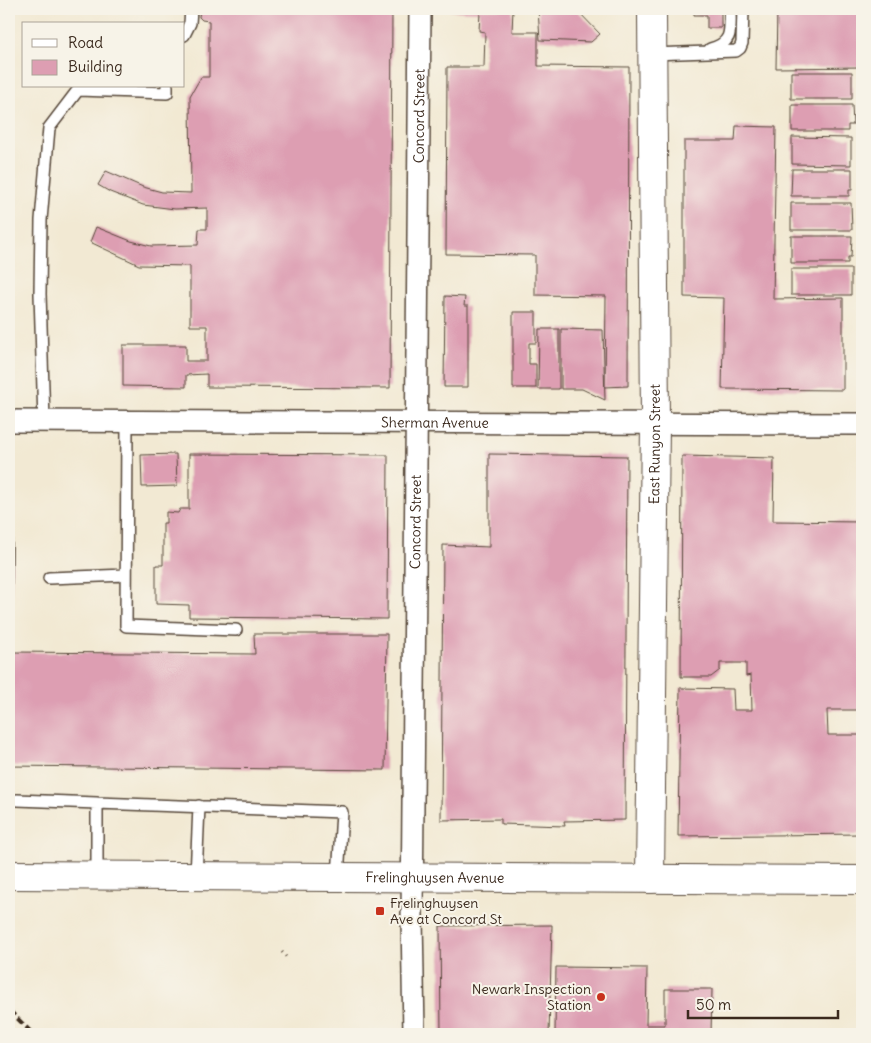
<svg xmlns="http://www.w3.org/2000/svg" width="871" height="1043" font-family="Delius,sans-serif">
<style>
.building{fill:#dd9eb2}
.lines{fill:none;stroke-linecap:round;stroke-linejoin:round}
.service-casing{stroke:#564739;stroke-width:14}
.minor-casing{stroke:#564739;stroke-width:24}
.tertiary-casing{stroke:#564739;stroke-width:30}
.primary-casing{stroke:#564739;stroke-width:30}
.path{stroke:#564739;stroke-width:3;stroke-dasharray:1 4;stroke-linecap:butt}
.service{stroke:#fff;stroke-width:11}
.minor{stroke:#fff;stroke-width:21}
.tertiary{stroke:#fff;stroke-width:28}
.primary{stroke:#fff;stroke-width:28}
.rail{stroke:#3b2a1e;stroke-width:4;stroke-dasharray:8 4;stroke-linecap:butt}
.poi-dot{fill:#c8321e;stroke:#f7f3e8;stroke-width:2}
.labels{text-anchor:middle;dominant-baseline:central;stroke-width:4;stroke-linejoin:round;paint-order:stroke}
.street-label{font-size:14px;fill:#3b2a1e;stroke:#f7f3e8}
.poi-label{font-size:14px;fill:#3b2a1e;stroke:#f7f3e8;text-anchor:start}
</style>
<rect width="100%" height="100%" fill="#f7f3e8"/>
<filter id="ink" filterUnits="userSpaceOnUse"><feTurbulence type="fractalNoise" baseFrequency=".02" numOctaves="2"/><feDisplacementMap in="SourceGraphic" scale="10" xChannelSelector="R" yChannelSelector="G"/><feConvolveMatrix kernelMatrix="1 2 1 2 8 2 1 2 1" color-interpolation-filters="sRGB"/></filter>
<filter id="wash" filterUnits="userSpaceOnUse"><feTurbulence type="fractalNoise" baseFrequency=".0096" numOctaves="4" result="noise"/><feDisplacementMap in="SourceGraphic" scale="20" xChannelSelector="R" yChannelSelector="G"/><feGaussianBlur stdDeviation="1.12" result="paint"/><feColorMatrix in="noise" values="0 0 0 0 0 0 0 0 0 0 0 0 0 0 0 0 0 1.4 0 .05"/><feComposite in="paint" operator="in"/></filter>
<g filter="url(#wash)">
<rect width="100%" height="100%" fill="#f2e9d3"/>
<g id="blocks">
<path class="building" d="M200 9H392L390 388 207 387V374L186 375V387L123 386V345H186V361H207V326H190V266L139 265 90 242 96 227 131 241 151 246 198 245 199 229H207V208L175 209 143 205 110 192 98 185 106 171 143 187 162 192 191 193 190 96 201 77H209V21L202 20 199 17Z
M450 9H513L512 32H538V66L629 67 628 386 605 387 606 296 535 295V255L446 254 447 67H484L485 32 479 31 480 12 450 11Z
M538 9H576L600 34 591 42 540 40Z
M694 9H721V28H707V15H694Z
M777 9H862V67L776 68Z
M791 72H852V99H791Z
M792 105H852L853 125H848V131H792Z
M736 126 776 127 773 299 843 298V390L722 389 724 298 684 297V141H735Z
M792 137 851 138V165L792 164Z
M792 169H852V190H849V196H791Z
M791 203H851L852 230H791Z
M791 236H852L851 257H848V263H791Z
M791 269H851V295H791Z
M445 296 465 297 464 306H468V387H444Z
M513 312H536V343H529V364H536V388H513Z
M539 329H559V389H538Z
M561 329 603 330 605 400 582 389H561Z
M176 454 177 486 142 487 141 455Z
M189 454 388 455 387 619 189 617V605L156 604V565H163V523H166V512L178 513 180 509H189Z
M489 454 627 456 625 820 564 821 565 826 501 824V819L441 820 443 545 489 547Z
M682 456 774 458 773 521 862 522V710H827L828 735H862V834L678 836 680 688 733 689 734 710H752L751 675 746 676V663H720V670L711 677H681Z
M9 514H13L11 652 255 654 254 634H387L385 770 9 766Z
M552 925 549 1034H441L440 926Z
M556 967 647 968 646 1025H665V989H712L711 1034H555Z"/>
</g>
</g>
<g filter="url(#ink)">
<use href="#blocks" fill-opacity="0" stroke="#564739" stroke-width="1"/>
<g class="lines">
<defs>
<path id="service" d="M184 35 190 23 191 9
M710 49C734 43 730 29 730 9
M652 54 736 51 740 48 742 43 743 9
M44 421 40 294 41 220 49 128 78 90 167 93V86
M127 422 126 626 236 630
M49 578 126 575
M17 800 97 803V876
M97 803 342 812 338 877
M196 877 199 806"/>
<g id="minor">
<path id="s1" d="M9 421 862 424"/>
<path id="s2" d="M414 1034 412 918 420 9"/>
</g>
<g id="tertiary">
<path id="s3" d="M650 879 655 423 652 9"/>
</g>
<g id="primary">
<path id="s4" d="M9 875 862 880"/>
</g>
</defs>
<use href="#service" class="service-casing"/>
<use href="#minor" class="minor-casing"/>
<use href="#tertiary" class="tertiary-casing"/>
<use href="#primary" class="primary-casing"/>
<path class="path" d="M282 952 287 958"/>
<use href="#service" class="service"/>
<use href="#minor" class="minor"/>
<use href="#tertiary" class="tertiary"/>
<use href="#primary" class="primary"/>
<path class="rail" d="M9 1010 33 1034"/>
</g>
</g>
<g class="poi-dot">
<rect x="375" y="906" width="10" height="10" rx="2.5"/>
<circle cx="601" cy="997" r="5"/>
</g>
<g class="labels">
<g class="street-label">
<text stroke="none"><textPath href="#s2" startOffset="918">Concord Street</textPath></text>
<text stroke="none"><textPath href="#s1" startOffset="426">Sherman Avenue</textPath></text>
<text stroke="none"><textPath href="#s3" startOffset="435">East Runyon Street</textPath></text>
<text stroke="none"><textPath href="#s2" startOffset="512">Concord Street</textPath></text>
<text stroke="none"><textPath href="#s4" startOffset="426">Frelinghuysen Avenue</textPath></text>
</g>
<g class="poi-label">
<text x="390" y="903">Frelinghuysen<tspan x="390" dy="16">Ave at Concord St</tspan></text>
<text x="591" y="989" text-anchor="end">Newark Inspection<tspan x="591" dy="16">Station</tspan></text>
</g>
</g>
<rect width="871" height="1043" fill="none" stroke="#f7f3e8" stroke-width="30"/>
<rect x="22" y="22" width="162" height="65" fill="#f7f3e8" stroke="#aca397"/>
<rect x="32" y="39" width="25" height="8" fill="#ffffff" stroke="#aca397"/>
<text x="68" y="48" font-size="15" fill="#3b2a1e">Road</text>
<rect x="32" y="60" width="25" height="15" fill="#dd9eb2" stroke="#aca397"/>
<text x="68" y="72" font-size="15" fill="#3b2a1e">Building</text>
<path d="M688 1010v8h150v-8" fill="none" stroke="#3b2a1e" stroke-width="2.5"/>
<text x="696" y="1010" font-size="15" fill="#3b2a1e" stroke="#f7f3e8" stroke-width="4" paint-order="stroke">50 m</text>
</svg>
